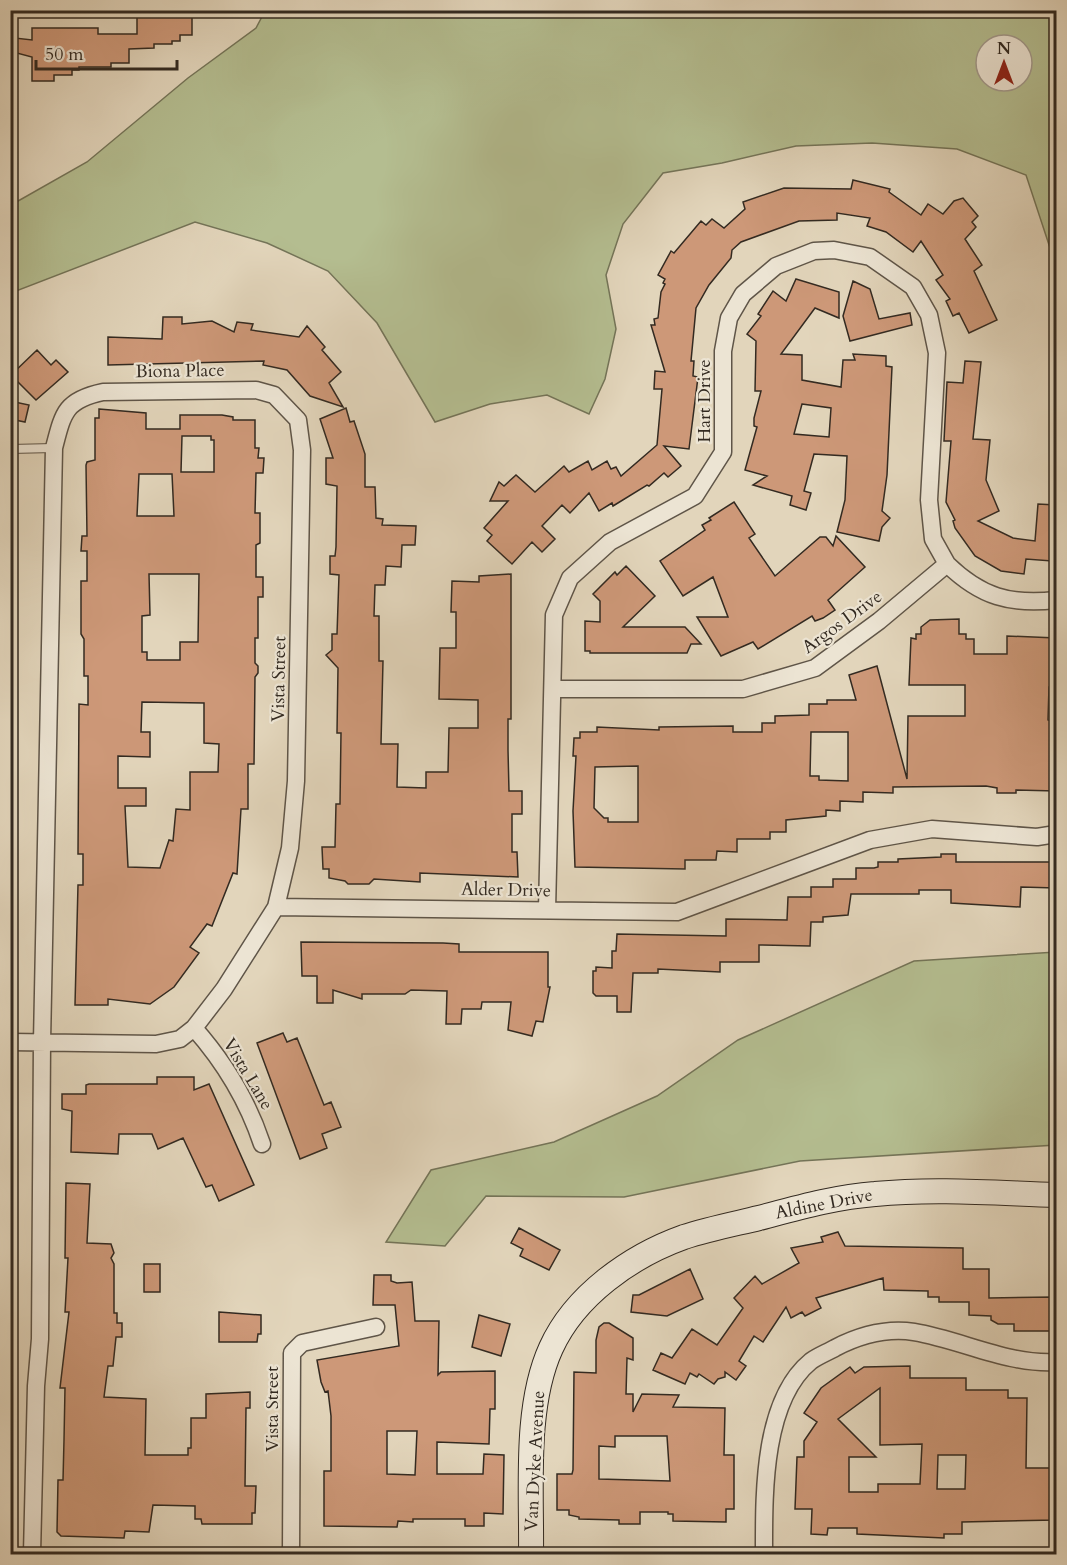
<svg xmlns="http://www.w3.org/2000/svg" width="1067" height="1565" font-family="Cardo,serif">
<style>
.green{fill:#b4bd90;stroke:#747458;stroke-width:1.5;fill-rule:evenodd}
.building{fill:#cd9878;stroke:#332a21;stroke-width:1.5;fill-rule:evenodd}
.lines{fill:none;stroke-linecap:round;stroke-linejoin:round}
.lane-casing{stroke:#5f5548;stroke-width:10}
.street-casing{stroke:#5f5548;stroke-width:19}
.secondary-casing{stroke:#332a21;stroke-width:26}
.lane{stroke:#ece4d3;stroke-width:8}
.street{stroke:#ece4d3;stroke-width:16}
.secondary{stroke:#ece4d3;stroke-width:24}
.labels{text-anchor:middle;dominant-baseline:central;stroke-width:4.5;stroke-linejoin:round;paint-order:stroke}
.street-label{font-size:18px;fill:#332a21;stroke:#ece4d3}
</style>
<rect width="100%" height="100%" fill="#e2d5bb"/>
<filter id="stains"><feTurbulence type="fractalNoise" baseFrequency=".00333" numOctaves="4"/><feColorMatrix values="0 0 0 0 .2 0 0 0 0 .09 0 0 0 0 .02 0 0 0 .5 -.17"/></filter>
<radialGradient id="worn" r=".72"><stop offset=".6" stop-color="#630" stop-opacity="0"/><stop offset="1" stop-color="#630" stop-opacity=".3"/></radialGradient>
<path class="green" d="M265 11H1056V266L1026 175 957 149 872 143 796 146 722 163 663 173 623 224 606 275 616 329 605 379 589 414 547 395 490 404 435 422 377 323 328 271 267 243 195 222 11 293V205L87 162 188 78 256 28ZM986 45H1022V81H986Z
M1056 952V1145L800 1161 624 1197 486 1196 445 1246 386 1242 431 1170 554 1142 657 1096 738 1040 914 961Z"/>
<path class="building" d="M168 10H192V35H180V41H172V44H154V48L129 49V63H111V67H79V70H72V75H54V81H32V57L13 52 15 38 32 40V28H98V34H137V12Z
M853 180 890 189 889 192 921 215 928 204 943 214 954 201 963 198 978 216 972 222 976 227 965 239 982 265 974 271 997 320 969 333 959 313 953 316 946 301 950 299 936 280 943 275 921 241 913 252 886 232 867 226 870 218 837 213V220L799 221 741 242 732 250 731 258 709 285 696 308 691 361H694L693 376 698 377 689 449 664 446 681 466 668 477 664 473 649 486 647 485 613 506 612 503 599 511 589 493 570 513 562 505 542 526 555 539 542 552 532 542 512 564 487 541 492 535 484 528 508 501H490L499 482 504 486 516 475 535 492 564 466 569 472 588 461 592 470 607 461 611 469 616 467 621 476 657 445 662 389H654L655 371 665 372 651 325H655L654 319 658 318 661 292 665 284 663 283 665 279 658 275 671 251 674 253 701 221 706 225 712 219 724 228 745 209 743 202 784 188 851 189Z
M796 279 839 292V318L815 308 781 354 802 355V380L841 387 843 360H855L853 354 886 356V366L892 367 887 475 882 511 890 518 882 527 879 541 837 532 845 500 847 456 814 454 804 491 811 493 806 510 790 505 792 496 753 485 767 476 745 470 757 427 754 426V418L761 391H755L756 341 747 334 761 316 758 314 773 291 786 301ZM802 404 831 408 829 437 794 434Z
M853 281 870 289 879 319 910 313 912 325 850 341 843 316Z
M163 317H182V324L212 321 234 332 237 322 253 324 251 330 299 337 307 326 325 347 322 350 341 372 329 383 343 407 310 396 287 370 263 365 264 361 108 365V337L162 339Z
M37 350 51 365 56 360 68 372 36 400 11 375Z
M965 361 981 362 973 439 990 440 986 480 999 511 978 521 1013 538 1035 541 1038 504 1056 505V550H1053L1052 561 1026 559 1024 574 1001 571 975 556 955 528 953 521 955 520 946 502 951 441H944L947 382 963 383Z
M10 401 29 405 25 422 10 419Z
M346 408 350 422 354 421 365 454V487H375L376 518 383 519 382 525 416 526 415 545H402L401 567 386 566 385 585H375L374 616H379V661H383L381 744H398L397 787 426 788V772H448L449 728H478V700L439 699 440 648H456V612H451L452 581 479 582V576L511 574V719H508V750L509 791H522V814H512V852H517L518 877 420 873V882L374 879 369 884H348L345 881 329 878V869H323L322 847H335L336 804H340L341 733H337L338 668 326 655 332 650V634H337L339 575 330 574V556H335L336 547 337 486 326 484V458H333L320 419Z
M99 409 146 413V429H180V415H222L233 417V420H255V448H259L258 458H264L263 473H256L255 513H260V543L256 545V577H263V597H258V638H255V663L258 666V673L255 677 254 764H248V809H241L237 874 233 873 212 926 207 924 190 947 199 953 174 987 150 1004 108 999V1005H75L78 885H83V854H78L79 704 88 705V676H84V639L81 634V581H87V551H81L82 536H87L86 465 87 462 95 460V418H99ZM182 436H211V440H214V472H181ZM139 474H172L174 516H137ZM149 574H199L198 642H180V660H147V652H142V616L150 615ZM142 702 204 703V743L219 744 218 772H190V810L176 809 173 841 169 840 160 868 128 867 125 806H146V788H118V756L150 757V732H141Z
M734 502 755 534 749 538 775 576 820 537H826L833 546 836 536 865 567 828 600 835 610 823 618 815 621 812 616 758 649 753 642 721 656 697 617H728L713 577 683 596 660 561 705 530 702 525 711 520 709 518Z
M626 566 655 596 623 627H685L701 644H691L687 653H590V651H585V621L600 622V601L593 594 615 572 617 575Z
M959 619V634H966V639H974V654H1007V636L1056 638V687H1049L1048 720 1056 722V791L1016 790V793H997V788L986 786 893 787V793L863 792V802L840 801V811L826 810V816L786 820V832H770V839H737V852L717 851 716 860H685V869L575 867 573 811 576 756H573L574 738H580V732H597V727L659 730V727L733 726V732H762V723H775V716L809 715V704H827V700H856L849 675 877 666 907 779 908 716H965V685H909L911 638 916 639V634H921V627L930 620ZM811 732H848V781L819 780V776H810ZM638 766V822H608V818H604L594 808 595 767Z
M941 854H956V862H1056V888L1021 887 1020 907 951 903V890H919V894H851L848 915 823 917V922H811L810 946 759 945V962H720V972L658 969V973H633L631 1012H617V996H596L593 993V971H596V967L612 968V951H616L617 934 726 936V919L787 920 788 897H811V887H833V879H856V868H874L878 867V862H898V859L941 857Z
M301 942 443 943 459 944V952H548V987H550L543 1022 536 1021 532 1036 508 1030 511 1002H482L481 1009H462L461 1024H446L447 991 411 990 405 994H362V999L333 990V1003H317V976H302Z
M283 1033 287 1042 297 1038 324 1105 331 1102 341 1127 322 1134 327 1148 300 1159 257 1043Z
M157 1077H194V1090L209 1084 254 1185 219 1201 212 1185 206 1187 183 1138 158 1149 152 1134H119L118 1154 71 1152 72 1111 62 1109V1094H86V1085L89 1084H157Z
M66 1183 90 1184 87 1243 111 1244 114 1253 111 1258 114 1264V1313H117V1323H122V1337H116L113 1366H108L104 1397 146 1399 145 1455H188V1448H191V1418H206V1394L250 1392V1408H246L245 1486H256L255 1513H252V1524H202L201 1519H195V1506L153 1505 149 1532 125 1531 124 1538 61 1536 57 1532 58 1480H63L64 1440 65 1388H60L69 1312H65L68 1258H65Z
M519 1228 560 1250 549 1270 520 1256 523 1249 511 1243Z
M838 1232 845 1246 963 1248V1269H989V1298L1053 1297V1331H1014V1324H998L991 1320V1316L969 1315V1302H939V1297H928V1291L884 1290 883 1278 816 1298 821 1308 805 1316 802 1312 791 1318 786 1307 763 1342 754 1336 739 1361 746 1366 736 1380 725 1372V1377L718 1379 714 1384 699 1374 697 1377 690 1373 685 1384 653 1370 661 1353 672 1358 692 1329 717 1345 743 1308 734 1298 755 1276 762 1284 799 1263 791 1248 823 1242 821 1237Z
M144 1264H160V1292H144Z
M690 1269 703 1299 667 1316 631 1312 633 1295H639Z
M374 1275H391V1281L397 1283 412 1282 415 1321H439L438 1375 441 1372 495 1371V1409H490L489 1444 437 1442V1474H483L484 1454 504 1455 503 1514 484 1513V1526H465V1519H413V1522L398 1521 397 1527 324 1526V1471H331V1416L328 1391 325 1392 321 1382 317 1360 399 1346 395 1305H373ZM387 1431H417L415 1475 387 1474Z
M219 1312 261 1315V1334H258L257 1342H219Z
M479 1315 510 1324 501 1356 472 1347Z
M604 1323H609L633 1338V1360L627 1358 626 1394H633V1412L642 1394 679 1395 673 1407 725 1408 724 1455H734V1509H726V1522L673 1521V1514H668V1512H640V1524H619V1520L579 1519V1517L569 1515V1510H557V1474H572L573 1470 574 1372 596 1373V1340L599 1327ZM615 1436H667L670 1481 599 1479V1446L615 1447Z
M910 1366V1378H966V1390H1008V1398H1027L1026 1468H1056V1520L962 1522V1534H944V1538L857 1534V1528H828L827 1535 811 1534 812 1509H795L797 1457H804V1441L817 1422 804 1413 821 1388 850 1367 855 1373 864 1367ZM880 1388V1445L922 1444 920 1484H878V1492H849V1457H876L838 1419ZM938 1455H966L965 1489H937Z"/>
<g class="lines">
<defs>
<path id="lane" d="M10 449 54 448"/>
<path id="street" d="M554 689H743L815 668 879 621 947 564C981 597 1010 605 1056 600
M547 910 554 615 570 578 610 542 695 496 723 452V351L729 318 743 294 776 266 814 251 834 250 870 257 913 287 929 315 937 353 929 500 933 539 947 564
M194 1028C225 1063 247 1099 262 1144
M10 1042 156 1044 180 1039 194 1028 224 989 276 907 677 912 870 840 932 829 1037 837 1056 834
M32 1554 36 1386 40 1339 42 1042 54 448C63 413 65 400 103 392L256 390 274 395 298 420 302 450 296 781 290 848 276 907
M291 1554 292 1353 302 1343 376 1327
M764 1554C764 1496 762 1401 811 1361 818 1356 828 1352 835 1348 860 1335 887 1328 914 1332 962 1340 1008 1365 1056 1362"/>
<path id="secondary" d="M531 1554C532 1490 524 1407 551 1348 575 1295 631 1256 684 1237 708 1229 734 1224 759 1218 797 1208 835 1197 875 1194 935 1188 996 1193 1056 1195"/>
</defs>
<use href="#lane" class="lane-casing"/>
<use href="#street" class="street-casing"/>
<use href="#secondary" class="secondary-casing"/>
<use href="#lane" class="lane"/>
<use href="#street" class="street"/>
<use href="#secondary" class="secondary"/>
</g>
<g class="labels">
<g class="street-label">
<text transform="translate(180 371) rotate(-1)">Biona Place</text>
<text transform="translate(704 401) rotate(-90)">Hart Drive</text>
<text transform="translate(842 622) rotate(-36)">Argos Drive</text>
<text transform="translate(279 679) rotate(-89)">Vista Street</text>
<text transform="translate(506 890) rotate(1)">Alder Drive</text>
<text transform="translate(248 1074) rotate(59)">Vista Lane</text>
<text transform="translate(824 1204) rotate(-11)">Aldine Drive</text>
<text transform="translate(272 1409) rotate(-90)">Vista Street</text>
<text transform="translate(535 1461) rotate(-87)">Van Dyke Avenue</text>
</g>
</g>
<rect width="1067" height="1565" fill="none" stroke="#e2d5bb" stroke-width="36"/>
<rect x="12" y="12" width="1043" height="1541" fill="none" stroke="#332a21" stroke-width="3"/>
<rect x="18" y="18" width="1031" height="1529" fill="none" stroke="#332a21" stroke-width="1.5"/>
<g transform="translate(1004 63)"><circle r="28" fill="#ece4d3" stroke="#a29a8c" stroke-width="1.5"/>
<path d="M0-4.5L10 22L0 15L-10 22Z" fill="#8f2418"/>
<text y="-9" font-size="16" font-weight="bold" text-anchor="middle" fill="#332a21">N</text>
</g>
<path d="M36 60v9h141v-9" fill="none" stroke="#332a21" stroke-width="3"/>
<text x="45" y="60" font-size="18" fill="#332a21" stroke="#ece4d3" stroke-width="4.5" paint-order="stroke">50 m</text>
<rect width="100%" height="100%" filter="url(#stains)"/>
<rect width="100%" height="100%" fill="url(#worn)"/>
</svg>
